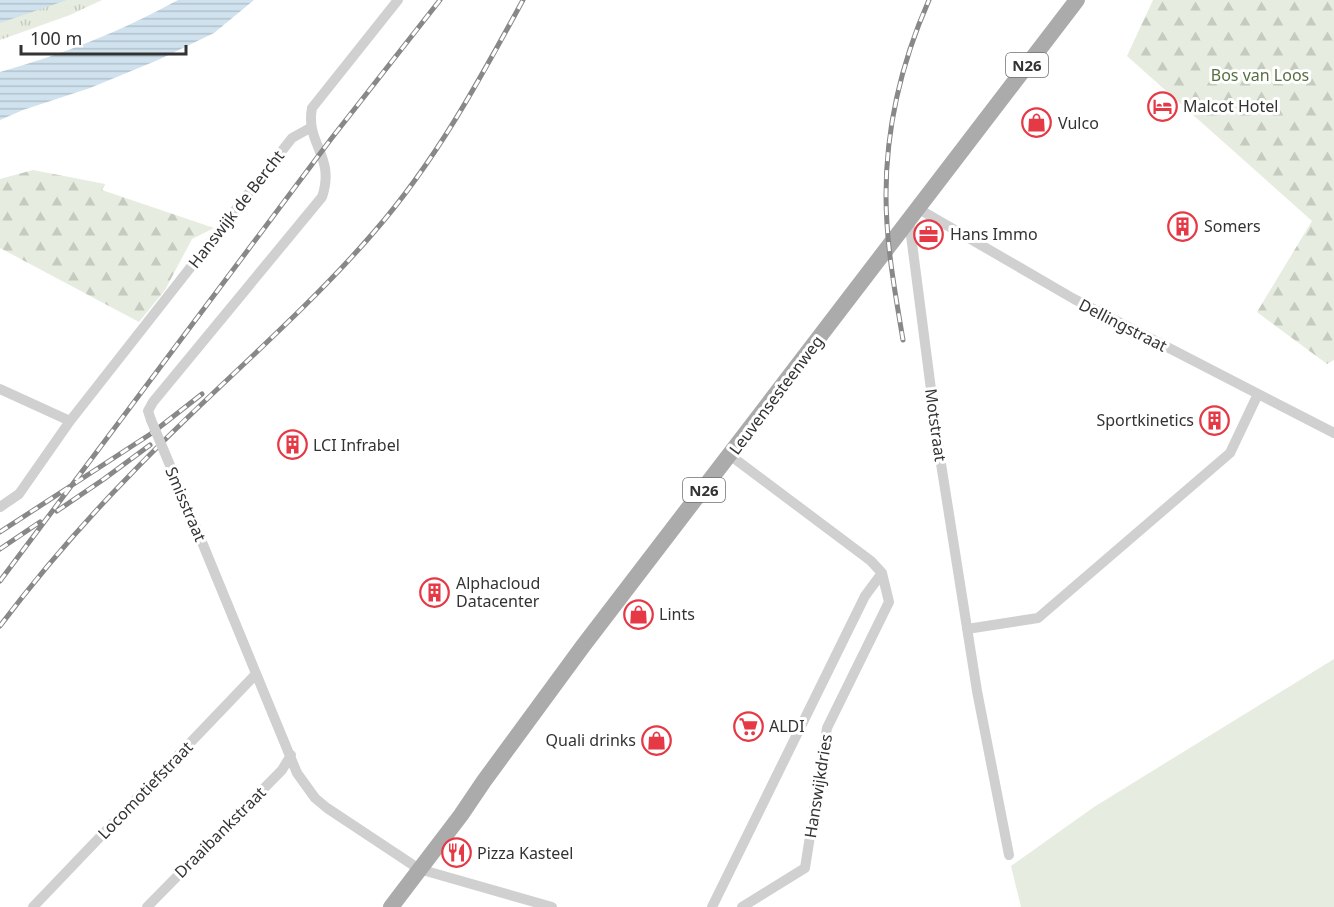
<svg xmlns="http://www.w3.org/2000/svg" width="1334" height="907" font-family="'Noto Sans',sans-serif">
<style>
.grass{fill:#e6ecdf}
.forest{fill:url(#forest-firs)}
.park{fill:url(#park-tufts)}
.water{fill:url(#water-rules)}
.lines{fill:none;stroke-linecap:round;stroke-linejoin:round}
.minor{stroke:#d0d0d0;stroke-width:10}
.primary{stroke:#ababab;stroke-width:16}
.rail-casing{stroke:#888;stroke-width:5}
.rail{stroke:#fff;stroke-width:3;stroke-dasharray:9;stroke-linecap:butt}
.minor-bridge{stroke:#d0d0d0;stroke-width:10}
.labels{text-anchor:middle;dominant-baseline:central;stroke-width:6;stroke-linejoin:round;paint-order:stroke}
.shield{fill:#fff;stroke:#707070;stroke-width:1.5}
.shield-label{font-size:15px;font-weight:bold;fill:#333}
.park-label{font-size:16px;fill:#56703f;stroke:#fff}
.poi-label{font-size:16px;fill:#333;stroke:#fff;text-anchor:start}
.street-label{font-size:16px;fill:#333;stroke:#fff}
</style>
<defs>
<pattern id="forest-firs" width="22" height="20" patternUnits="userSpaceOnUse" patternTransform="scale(1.5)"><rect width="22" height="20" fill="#e6ecdf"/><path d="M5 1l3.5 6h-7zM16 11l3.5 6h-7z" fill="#c6cbc0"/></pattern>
<pattern id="park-tufts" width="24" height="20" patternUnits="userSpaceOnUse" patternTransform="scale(1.5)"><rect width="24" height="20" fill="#e6ecdf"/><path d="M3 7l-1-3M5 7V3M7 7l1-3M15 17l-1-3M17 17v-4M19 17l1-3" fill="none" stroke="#c6cbc0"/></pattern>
<pattern id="water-rules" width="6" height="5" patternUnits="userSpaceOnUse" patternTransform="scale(1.5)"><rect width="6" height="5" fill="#cfe2ee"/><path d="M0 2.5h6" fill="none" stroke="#b2c2cd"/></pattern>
</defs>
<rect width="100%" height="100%" fill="#fff"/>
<path class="grass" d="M1334 659V907H1021L1011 866 1094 807Z"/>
<path class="forest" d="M1153 0H1334V360L1327 364 1257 312 1312 221 1127 56Z
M33 170 105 184 102 190 214 228 192 239 165 290 139 322 0 248V179Z"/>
<path class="park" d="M0 0H102L70 15 0 40Z"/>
<path class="water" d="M0 0H67L0 23Z
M178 0H254L214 33 158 60 90 88 23 110 0 120V72C61 55 122 31 178 0Z"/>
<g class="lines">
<path class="minor" d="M917 208 1074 299 1334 433
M909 220 939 451 977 691 1009 855
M0 389 70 421
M151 420 148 411 153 402 322 197C336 156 305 144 312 108L398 0
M731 456 871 561 882 573 889 602 827 728 805 868 742 907
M0 507 19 494 70 421 292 138 310 128
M190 513 297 773 315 798 327 808 419 869 552 907
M967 629 1038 618 1230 453 1258 394
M33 907 256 674
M147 907 282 770 291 755
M712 907 865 596 882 573"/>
<path class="primary" d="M391 907 461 815 484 781 583 646 1077 0"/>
<defs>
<path id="rail" d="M903 340C895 292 886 244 886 195 886 128 902 61 929 0
M57 511 104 479 150 445
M0 532 152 433 202 394
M0 549 40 522
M0 581 331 139 440 0
M0 626C40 573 83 523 130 475 209 392 299 319 374 232 435 162 479 81 523 0"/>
</defs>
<use href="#rail" class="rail-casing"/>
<use href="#rail" class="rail"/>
<path class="minor-bridge" d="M151 420 190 513"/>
</g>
<defs>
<symbol id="hotel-ring" viewBox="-11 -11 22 22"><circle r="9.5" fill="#fff" stroke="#e63946" stroke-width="1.5"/><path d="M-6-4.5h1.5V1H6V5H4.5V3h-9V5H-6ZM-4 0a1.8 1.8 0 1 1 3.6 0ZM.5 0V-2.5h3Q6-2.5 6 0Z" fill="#e63946"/></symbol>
<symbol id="shop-ring" viewBox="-11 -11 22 22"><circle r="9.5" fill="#fff" stroke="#e63946" stroke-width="1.5"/><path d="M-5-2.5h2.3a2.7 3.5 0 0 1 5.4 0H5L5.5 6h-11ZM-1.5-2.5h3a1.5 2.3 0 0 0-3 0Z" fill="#e63946"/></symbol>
<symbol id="building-ring" viewBox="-11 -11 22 22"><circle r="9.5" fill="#fff" stroke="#e63946" stroke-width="1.5"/><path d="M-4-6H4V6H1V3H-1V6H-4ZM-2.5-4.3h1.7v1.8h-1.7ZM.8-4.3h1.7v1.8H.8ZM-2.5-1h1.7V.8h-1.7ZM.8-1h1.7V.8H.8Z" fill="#e63946"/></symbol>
<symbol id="office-ring" viewBox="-11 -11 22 22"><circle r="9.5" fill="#fff" stroke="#e63946" stroke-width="1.5"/><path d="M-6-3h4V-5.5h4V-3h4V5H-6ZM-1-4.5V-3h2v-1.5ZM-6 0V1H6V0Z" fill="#e63946"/></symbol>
<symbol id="supermarket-ring" viewBox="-11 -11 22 22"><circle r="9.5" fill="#fff" stroke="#e63946" stroke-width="1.5"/><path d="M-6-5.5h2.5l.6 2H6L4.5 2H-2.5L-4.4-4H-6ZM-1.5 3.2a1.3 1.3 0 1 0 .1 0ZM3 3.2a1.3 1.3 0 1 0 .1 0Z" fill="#e63946"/></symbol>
<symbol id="restaurant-ring" viewBox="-11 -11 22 22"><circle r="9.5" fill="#fff" stroke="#e63946" stroke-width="1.5"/><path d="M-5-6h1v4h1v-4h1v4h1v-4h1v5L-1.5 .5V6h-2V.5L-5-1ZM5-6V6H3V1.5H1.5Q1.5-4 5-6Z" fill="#e63946"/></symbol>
</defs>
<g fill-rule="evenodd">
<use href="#hotel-ring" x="1146" y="90" width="33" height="33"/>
<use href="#shop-ring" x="1020" y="106" width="33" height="33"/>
<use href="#building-ring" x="1166" y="210" width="33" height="33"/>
<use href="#office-ring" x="912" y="218" width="33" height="33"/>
<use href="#building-ring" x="1198" y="404" width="33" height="33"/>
<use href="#building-ring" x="276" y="428" width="33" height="33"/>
<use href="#building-ring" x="418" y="576" width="33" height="33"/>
<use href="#shop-ring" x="622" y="598" width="33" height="33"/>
<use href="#supermarket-ring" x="732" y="710" width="33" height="33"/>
<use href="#shop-ring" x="640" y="724" width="33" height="33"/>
<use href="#restaurant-ring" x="440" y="836" width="33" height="33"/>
</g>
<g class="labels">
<g class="shield">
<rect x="1006" y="53" width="42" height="24" rx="4.5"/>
<rect x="683" y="478" width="42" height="24" rx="4.5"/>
</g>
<g class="shield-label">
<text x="1027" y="65">N26</text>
<text x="704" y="490">N26</text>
</g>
<g class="park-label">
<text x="1260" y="75">Bos van Loos</text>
</g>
<g class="poi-label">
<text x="1183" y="106">Malcot Hotel</text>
<text x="1058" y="123">Vulco</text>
<text x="1204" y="226">Somers</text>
<text x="950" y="234">Hans Immo</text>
<text x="1194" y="420" text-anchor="end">Sportkinetics</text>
<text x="313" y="445">LCI Infrabel</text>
<text x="456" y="583">Alphacloud<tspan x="456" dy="18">Datacenter</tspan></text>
<text x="659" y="614">Lints</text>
<text x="769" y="726">ALDI</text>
<text x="636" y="740" text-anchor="end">Quali drinks</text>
<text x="477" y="853">Pizza Kasteel</text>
</g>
<g class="street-label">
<text transform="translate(236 209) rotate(-52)">Hanswijk de Bercht</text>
<text transform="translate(1123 325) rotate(27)">Dellingstraat</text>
<text transform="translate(776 395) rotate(-53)">Leuvensesteenweg</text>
<text transform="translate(936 425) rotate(82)">Motstraat</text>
<text transform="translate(186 504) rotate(67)">Smisstraat</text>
<text transform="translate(818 786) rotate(-81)">Hanswijkdries</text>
<text transform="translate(145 790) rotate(-46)">Locomotiefstraat</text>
<text transform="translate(220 832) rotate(-45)">Draaibankstraat</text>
</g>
</g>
<path d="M21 45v9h165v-9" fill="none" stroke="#333333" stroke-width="3"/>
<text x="30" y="45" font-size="18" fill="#333333" stroke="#ffffff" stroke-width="4.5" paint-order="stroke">100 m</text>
</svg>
